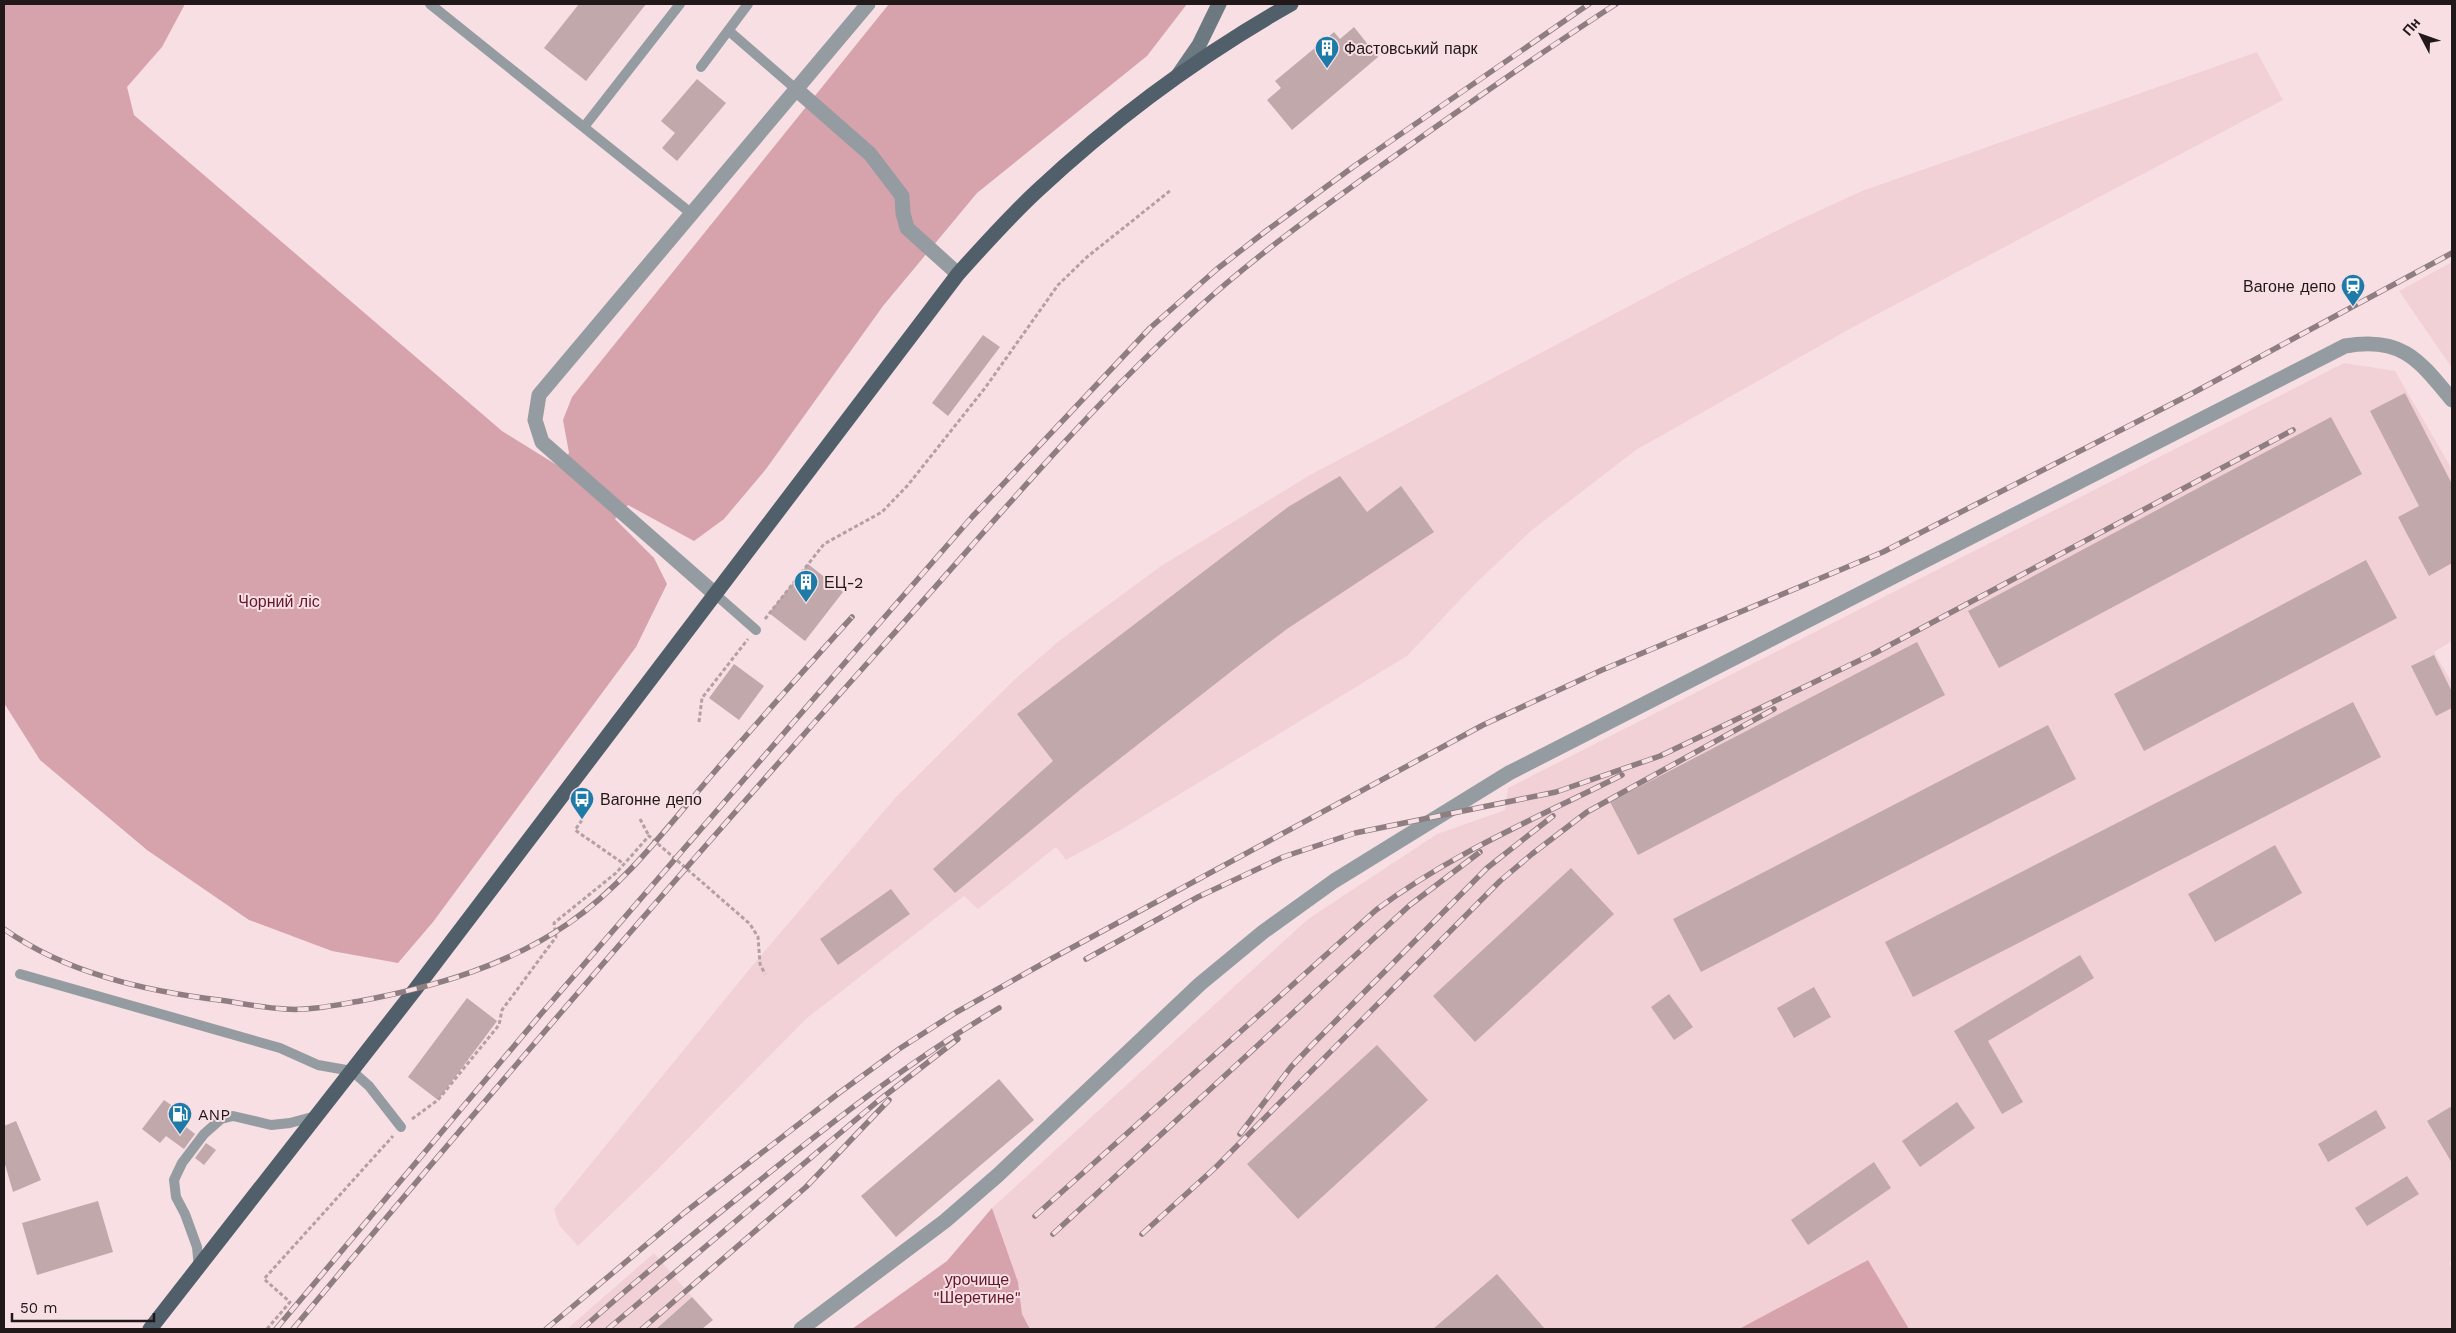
<svg xmlns="http://www.w3.org/2000/svg" width="2456" height="1333" font-family="'Work Sans',sans-serif">
<style>
.built{fill:#f2d1d6}
.green{fill:#d6a3ac}
.building{fill:#c0a8ab}
.lines{fill:none;stroke-linecap:round;stroke-linejoin:round}
.path{stroke:#b4a0a3;stroke-width:3;stroke-dasharray:4 2.5;stroke-linecap:butt}
.lane{stroke:#949ca2;stroke-width:10}
.street{stroke:#949ca2;stroke-width:15}
.secondary{stroke:#6c7981;stroke-width:15}
.primary{stroke:#505f69;stroke-width:15}
.rail-casing{stroke:#8f7e81;stroke-width:5.5}
.rail{stroke:#f8dfe3;stroke-width:4;stroke-dasharray:11;stroke-linecap:butt}
.labels{text-anchor:middle;dominant-baseline:central;stroke-width:4;stroke-linejoin:round;paint-order:stroke}
.poi-label{font-size:16px;fill:#21181a;stroke:#f8dfe3;text-anchor:start}
.park-label{font-size:16px;fill:#63172e;stroke:#f8dfe3}
</style>
<rect width="100%" height="100%" fill="#f8dfe3"/>
<path class="built" d="M2257 52 2283 100 1855 326 1636 450 1532 530 1474 585 1407 656 1119 831 1066 860 1056 847 978 909 964 896 807 1018 656 1171 578 1246 559 1225 554 1209 752 966 896 797 1015 679 1059 641 1161 566 1310 475 1680 279 1792 223 1862 191Z
M2452 262V368L2399 291Z
M2344 363 2395 371 2452 469V641L2434 652 2452 683V1261L2449 1263 2452 1268V1329H1909L1868 1260 1739 1329H1030L1022 1314 1018 1282 992 1208 1308 919 1437 834 1505 810 1508 788Z
M654 1253 692 1297 655 1329H567Z"/>
<path class="green" d="M4 4H185L162 47 127 87 134 115 502 431 560 467 569 453 563 420 572 397 889 4H1187L1147 56 977 193 883 306 766 469 724 519 694 541 628 505 615 519 654 558 667 584 636 647 433 922 398 963 332 951 249 920 147 850 40 760 4 703Z
M992 1208 1018 1282 1022 1314 1030 1329H852L947 1261Z
M1868 1260 1909 1329H1739Z"/>
<path class="building" d="M579 4H646L586 81 544 48Z
M1354 27 1378 57 1292 130 1267 100 1281 88 1275 81 1334 32 1340 39Z
M697 79 726 103 677 161 662 148 675 133 661 121Z
M983 335 1000 347 948 416 932 403Z
M2405 393 2452 484V563L2429 576 2398 517 2419 506 2370 411Z
M2331 417 2362 474 1999 668 1968 611Z
M1340 476 1367 512 1401 486 1434 532 1287 629 1242 663 1081 789 955 893 933 869 1053 761 1017 714 1288 507Z
M2366 560 2397 618 2144 751 2114 694Z
M808 564 843 592 805 641 769 613Z
M1917 642 1945 695 1638 855 1610 802Z
M2434 655 2452 692V708L2436 716 2411 666Z
M734 664 764 686 739 720 709 698Z
M2353 702 2381 757 1913 997 1885 942Z
M2048 725 2076 779 1701 972 1673 919Z
M2275 845 2302 893 2215 942 2188 894Z
M1571 868 1614 914 1475 1042 1433 996Z
M891 889 910 914 838 965 820 939Z
M2080 955 2094 978 1988 1041 2023 1102 2002 1114 1954 1031Z
M1814 987 1831 1017 1794 1038 1777 1008Z
M1669 994 1693 1027 1674 1040 1651 1007Z
M467 998 497 1021 438 1100 408 1077Z
M1377 1045 1428 1100 1298 1219 1247 1164Z
M999 1079 1034 1120 896 1237 861 1196Z
M164 1100 181 1112 176 1119 195 1134 184 1149 166 1136 160 1143 142 1129Z
M1957 1102 1975 1128 1920 1167 1902 1141Z
M2452 1106V1163L2427 1121Z
M2376 1110 2386 1128 2328 1162 2318 1144Z
M16 1121 41 1180 13 1192 4 1161V1126Z
M206 1143 216 1150 204 1165 195 1158Z
M1874 1162 1891 1188 1808 1245 1791 1220Z
M2407 1176 2419 1194 2367 1226 2355 1208Z
M98 1201 113 1252 37 1275 22 1223Z
M1497 1274 1545 1329H1433Z
M692 1297 713 1320 702 1329H656Z"/>
<g class="lines">
<path class="path" d="M765 619 824 544 882 512 908 485 985 388 1058 285 1087 257 1171 190
M699 722 702 698 748 639
M640 819 649 836
M582 820 575 830 624 864
M412 1119 438 1100 499 1025 502 1010 556 937 554 923 616 873 649 836 750 924 758 937 760 964 765 974
M267 1329 290 1302 264 1279 393 1136"/>
<path class="lane" d="M430 4 692 214
M729 31 797 90
M701 67 748 4
M584 127 680 4
M715 594 756 630
M20 974 280 1048 318 1065 352 1071 369 1086 401 1127
M199 1268 197 1247 185 1214 176 1197 174 1180 182 1163 204 1134 221 1119 233 1116 271 1125 290 1123 316 1116"/>
<path class="street" d="M797 90 870 154 902 196 903 213 907 228 958 274
M715 594 542 442 535 420 539 395 868 4
M801 1329 945 1221 998 1175 1200 984 1263 932 1334 881 1509 773 2345 346C2402 336 2419 360 2452 400"/>
<path class="secondary" d="M1179 74 1199 45 1219 4"/>
<path class="primary" d="M150 1329 414 991 958 274C983 246 1009 217 1037 191 1114 119 1199 56 1291 4"/>
<defs>
<path id="rail" d="M4 929C66 973 145 991 219 1000 241 1003 263 1008 285 1009 309 1011 336 1005 360 1001 434 987 507 966 569 923 627 883 671 822 717 769 761 718 807 667 852 617
M1086 959 1198 897 1283 857 1355 833 1556 792 1660 756 1875 653 2293 430
M1240 1134 1291 1067 1311 1046 1487 868 1553 816
M1035 1216 1376 910C1452 853 1539 817 1622 775
M1053 1234 1410 905 1480 852
M1142 1234 1216 1167 1500 881 1532 854 1587 812 1774 709
M276 1329 541 1014 855 651 972 517 1150 328 1217 269 1266 231 1353 167 1589 4
M293 1329C485 1099 680 872 880 649 983 535 1082 414 1196 310 1254 257 1318 211 1382 165 1459 110 1537 55 1616 4
M546 1329 684 1213 839 1093 899 1049 955 1013 1051 959 1483 725 1602 670 1883 552 2191 394 2452 253
M582 1329C639 1278 699 1229 759 1181 837 1118 913 1059 999 1008
M608 1329 878 1101 958 1039
M642 1329 806 1187 889 1100"/>
</defs>
<use href="#rail" class="rail-casing"/>
<use href="#rail" class="rail"/>
</g>
<defs>
<symbol id="building-pin" viewBox="-11 -11 22 30"><path d="M0 17L-7.5 6A9.5 9.5 0 1 1 7.5 6Z" fill="#1e7ba8" stroke="#f8dfe3"/><path d="M-4-6H4V6H1V3H-1V6H-4ZM-2.5-4.3h1.7v1.8h-1.7ZM.8-4.3h1.7v1.8H.8ZM-2.5-1h1.7V.8h-1.7ZM.8-1h1.7V.8H.8Z" fill="#fff"/></symbol>
<symbol id="station-pin" viewBox="-11 -11 22 30"><path d="M0 17L-7.5 6A9.5 9.5 0 1 1 7.5 6Z" fill="#1e7ba8" stroke="#f8dfe3"/><path d="M-3-6H3Q5-6 5-4V2Q5 4 3 4L4.5 6H3L1.5 4h-3L-3 6H-4.5L-3 4Q-5 4-5 2V-4Q-5-6-3-6ZM-3.5-4v3h7v-3ZM-3.5 1v1.5H-2V1ZM2 1v1.5H3.5V1Z" fill="#fff"/></symbol>
<symbol id="bus-pin" viewBox="-11 -11 22 30"><path d="M0 17L-7.5 6A9.5 9.5 0 1 1 7.5 6Z" fill="#1e7ba8" stroke="#f8dfe3"/><path d="M-5-6H5V4H4V6H2V4H-2V6H-4V4H-5ZM-3.5-4V0h7V-4ZM-3.5 1.2v1.5H-2V1.2ZM2 1.2v1.5H3.5V1.2Z" fill="#fff"/></symbol>
<symbol id="fuel-pin" viewBox="-11 -11 22 30"><path d="M0 17L-7.5 6A9.5 9.5 0 1 1 7.5 6Z" fill="#1e7ba8" stroke="#f8dfe3"/><path d="M-5.5-6h7V0h2V4h1.3V-2.5L3-4.5l.8-.8L6-3V5H2.5V1h-1V6h-7ZM-4.2-4.7v3.2H.2V-4.7Z" fill="#fff"/></symbol>
</defs>
<g fill-rule="evenodd">
<use href="#building-pin" x="1313" y="34" width="28" height="38"/>
<use href="#station-pin" x="2339" y="272" width="28" height="38"/>
<use href="#building-pin" x="792" y="568" width="28" height="38"/>
<use href="#bus-pin" x="568" y="785" width="28" height="38"/>
<use href="#fuel-pin" x="166" y="1100" width="28" height="38"/>
</g>
<g class="labels">
<g class="poi-label">
<text x="1344" y="48">Фастовський парк</text>
<text x="2336" y="286" text-anchor="end">Вагоне депо</text>
<text x="824" y="582">ЕЦ-2</text>
<text x="600" y="799">Вагонне депо</text>
<text x="198" y="1114">ANP</text>
</g>
<g class="park-label">
<text x="279" y="601">Чорний ліс</text>
<text x="977" y="1279">урочище<tspan x="977" dy="18">"Шеретине"</tspan></text>
</g>
</g>
<rect width="2456" height="1333" fill="none" stroke="#21181a" stroke-width="10"/>
<g transform="translate(2421 35) rotate(311)" stroke="#f8dfe3" stroke-width="4" paint-order="stroke">
<path d="M0-4L9 19L0 12L-9 19Z" fill="#21181a"/>
<text y="-8" font-size="14" font-weight="bold" text-anchor="middle" fill="#21181a">Пн</text>
</g>
<path d="M12 1313v8h142v-8" fill="none" stroke="#21181a" stroke-width="2.5"/>
<text x="20" y="1313" font-size="15" fill="#21181a" stroke="#f8dfe3" stroke-width="4" paint-order="stroke">50 m</text>
</svg>
